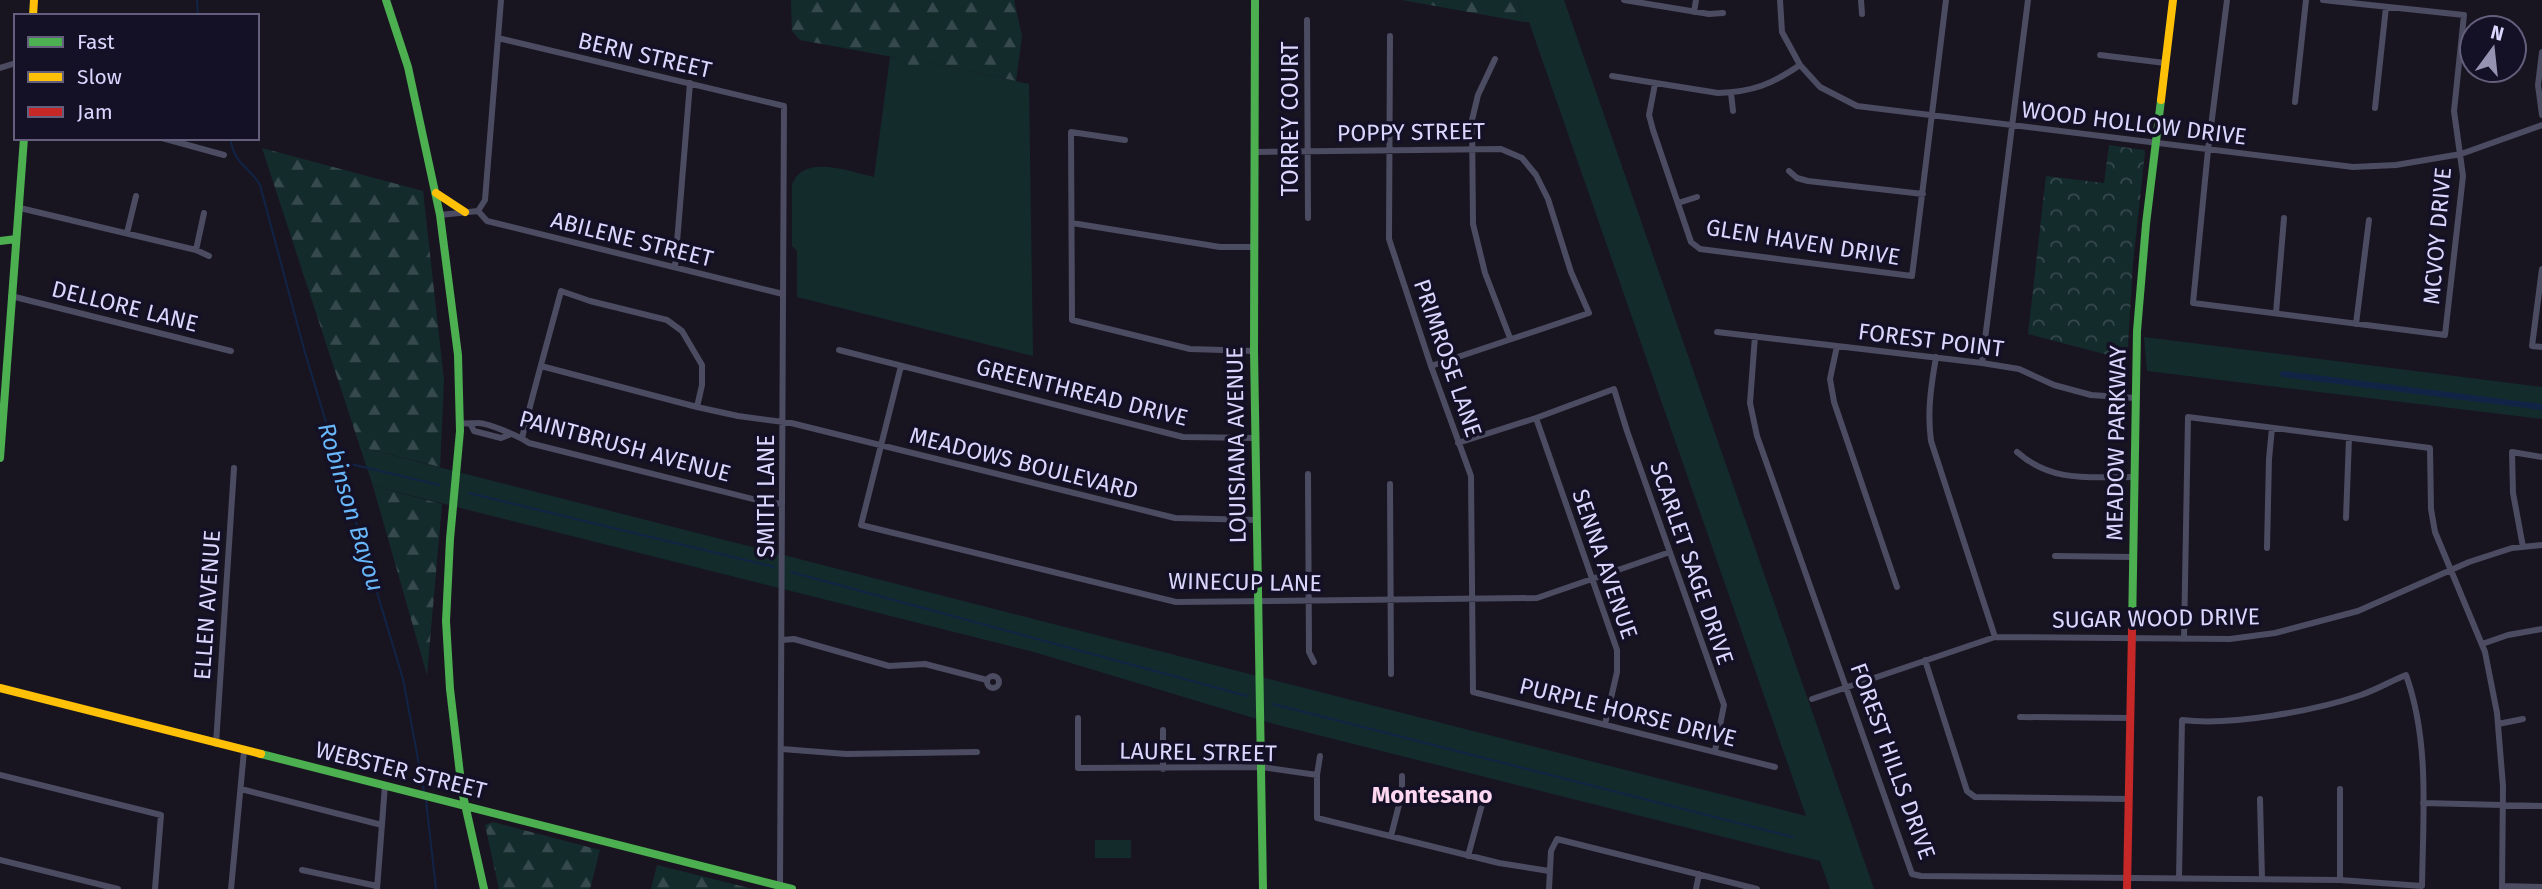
<svg xmlns="http://www.w3.org/2000/svg" width="2542" height="889" font-family="'Fira Sans',sans-serif">
<style>
.grass{fill:#142b2c}
.forest{fill:url(#forest-firs)}
.park{fill:url(#park-crowns)}
.lines{fill:none;stroke-linecap:round;stroke-linejoin:round}
.stream{stroke:#112446;stroke-width:2}
.canal{stroke:#112446;stroke-width:6}
.street{stroke:#4b4b61;stroke-width:6}
.fast{stroke:#4caf50;stroke-width:8}
.slow{stroke:#ffc107;stroke-width:8}
.jam{stroke:#c62828;stroke-width:8}
.labels{text-anchor:middle;dominant-baseline:central;stroke-width:7;stroke-linejoin:round;paint-order:stroke}
.street-label{font-size:23px;fill:#dad6fe;stroke:#141026}
.water-label{font-size:24px;font-style:italic;fill:#68b7fa;stroke:#141026}
.neighbourhood-label{font-size:24px;font-weight:bold;fill:#fed8f0;stroke:#141026}
</style>
<defs>
<pattern id="forest-firs" width="22" height="20" patternUnits="userSpaceOnUse" patternTransform="scale(1.75)"><rect width="22" height="20" fill="#142b2c"/><path d="M5 1l3.5 6h-7zM16 11l3.5 6h-7z" fill="#36494c"/></pattern>
<pattern id="park-crowns" width="20" height="18" patternUnits="userSpaceOnUse" patternTransform="scale(1.75)"><rect width="20" height="18" fill="#142b2c"/><path d="M2 6a3 3 0 1 1 6 0M12 15a3 3 0 1 1 6 0" fill="none" stroke="#36494c"/></pattern>
</defs>
<rect width="100%" height="100%" fill="#181521"/>
<path class="grass" d="M1517 0H1564L1874 889H1830L1820 861 1274 724 1034 652 373 486 360 447 1806 816 1529 22H1524Z
M890 57 924 61 1029 84 1033 356 797 297V251L792 246V185C803 153 850 172 874 177Z
M2144 337 2542 387V419L2147 371Z
M1131 840V858H1095V840Z"/>
<path class="forest" d="M791 0H1014L1022 36 1016 81 924 61 912 70 904 59 800 40 792 31Z
M1402 0H1517L1524 22Z
M262 148 423 191 444 380 440 467 360 447Z
M373 486 442 504 427 675Z
M493 822 600 850 590 889H499L485 825Z
M657 865 753 889H651Z"/>
<path class="park" d="M2109 145 2144 150 2145 152 2133 263 2127 360 2028 334 2046 176 2104 183Z"/>
<g class="lines">
<path class="stream" d="M197 0 198 16
M230 138C236 168 248 164 260 185L304 349 403 679 424 791
M338 461 439 485
M469 493 774 567
M791 572 1247 696
M1273 704 1793 837
M426 800 436 889"/>
<path class="canal" d="M2283 374 2542 407"/>
<path class="street" d="M1624 0 1709 14 1723 13
M1780 0 1782 32 1800 65 1820 87 1857 106 2353 167 2396 165 2461 154 2542 125
M1861 0 1862 14
M2227 0 2208 150 2193 303 2445 335 2463 176 2454 111 2464 15 2323 0
M1694 12 1696 0
M1307 20 1308 218
M1390 36 1389 239 1431 366 1471 476 1473 692 1775 767
M498 38 784 106 780 886
M2542 52 2538 85 2542 115
M2100 55 2165 63
M1495 59 1478 95 1472 120 1473 224 1485 273 1510 338
M0 68 16 63
M1612 76 1718 93C1753 92 1772 84 1800 65
M1655 84 1649 115 1653 130 1691 242 1700 249 1912 276 1946 0
M1731 93 1733 111
M2295 102 2306 0
M2375 108 2386 7
M162 138 224 155
M1125 140 1071 132 1072 320 1190 349 1254 351
M1255 152 1501 149 1522 158 1536 175 1548 199 1571 272 1589 313 1431 366
M1789 171 1797 178 1808 181 1923 194
M1678 203 1697 197
M20 208 196 250 209 256
M478 211 487 221 783 294
M478 211 485 200 501 0
M440 215 478 211
M1072 223 1220 247H1254
M127 233 136 196
M196 250 204 213
M675 267 690 83
M2542 269 2532 346 2542 347
M11 296 231 351
M2276 313 2284 218
M2356 324 2369 220
M1717 332 1982 363 2019 369 2054 385 2091 395 2135 398
M1755 336 1750 403 1757 436 1912 874 1921 876 2340 880 2422 886C2423 816 2430 742 2406 675 2391 681 2376 690 2361 695 2314 711 2231 726 2182 720L2179 878
M1837 346 1830 379 1834 402 1897 587
M839 350 1183 437 1256 438
M1936 357C1931 386 1927 412 1931 441L1995 637
M1982 363 2028 0
M901 366 861 525 1176 602 1537 598 1670 552
M697 407 738 416 791 423 1175 518 1257 520
M1536 418 1617 650V672L1605 724
M460 423C467 424 470 423 477 423 487 422 520 437 529 443L765 502 782 504
M471 425 474 431 501 438 509 435
M522 438C534 389 548 340 561 291L590 301 667 320 682 331 702 365V385L697 407 541 366
M1458 443 1536 418 1614 389 1627 431 1724 705 1715 751
M2017 452C2052 483 2090 477 2134 477
M1308 474 1309 652 1314 662
M1390 484 1391 674
M2346 518 2349 438
M2523 547 2513 493 2512 452 2542 457
M2267 548 2269 459 2272 428
M2055 556 2132 557
M2184 639 2188 417 2430 448 2431 509 2435 532 2485 652 2497 713 2503 786 2502 889
M782 640 794 639 889 666 925 664 987 680
M2482 644 2508 635 2542 629
M1925 660 1967 791 1975 797 2129 799
M987 682a6 6 0 1 1 12 0a6 6 0 1 1-12 0Z
M1812 699 1995 637 2230 639 2275 633 2358 611 2469 562 2512 548 2542 545
M2020 717 2130 718
M1078 718V768L1261 767 1317 775
M2498 724 2523 719
M1163 730V769
M216 744 234 468
M782 749 846 754 977 752
M1320 756 1317 775V818L1499 863 1549 871
M0 775 161 815 155 889
M241 789 382 825
M2260 799 2262 879
M2423 803 2542 806
M1391 836 1402 793V776
M1468 856 1484 797
M0 860 118 889
M302 870 377 886
M2340 880V789
M2502 886 2542 887
M231 889 244 751
M377 889 385 785
M1549 889 1551 851 1557 839 1757 889
M1696 889 1699 874"/>
<path class="fast" d="M386 0 408 67 440 215 458 355 460 431 450 539 446 621 450 689 462 791 484 889
M1255 0 1254 351 1263 889
M0 241 16 239
M0 458 24 138
M2132 630 2137 331 2146 224 2161 100
M261 754 792 889"/>
<path class="slow" d="M33 16 34 0
M2161 100 2173 0
M436 193 465 212
M0 688 261 754"/>
<path class="jam" d="M2127 889 2132 630"/>
</g>
<g class="labels">
<g class="street-label">
<text transform="translate(645 55) rotate(13)">BERN STREET</text>
<text transform="translate(1290 119) rotate(-90)">TORREY COURT</text>
<text transform="translate(2134 123) rotate(7)">WOOD HOLLOW DRIVE</text>
<text transform="translate(1411 132) rotate(-1)">POPPY STREET</text>
<text transform="translate(2437 236) rotate(-85)">MCVOY DRIVE</text>
<text transform="translate(632 239) rotate(14)">ABILENE STREET</text>
<text transform="translate(1803 242) rotate(9)">GLEN HAVEN DRIVE</text>
<text transform="translate(125 306) rotate(14)">DELLORE LANE</text>
<text transform="translate(1931 340) rotate(7)">FOREST POINT</text>
<text transform="translate(1448 358) rotate(71)">PRIMROSE LANE</text>
<text transform="translate(1082 392) rotate(14)">GREENTHREAD DRIVE</text>
<text transform="translate(2116 443) rotate(-89)">MEADOW PARKWAY</text>
<text transform="translate(1236 445) rotate(-91)">LOUISIANA AVENUE</text>
<text transform="translate(625 446) rotate(15)">PAINTBRUSH AVENUE</text>
<text transform="translate(1024 463) rotate(14)">MEADOWS BOULEVARD</text>
<text transform="translate(766 496) rotate(-90)">SMITH LANE</text>
<text transform="translate(1692 563) rotate(71)">SCARLET SAGE DRIVE</text>
<text transform="translate(1605 564) rotate(71)">SENNA AVENUE</text>
<text transform="translate(1245 582) rotate(1)">WINECUP LANE</text>
<text transform="translate(207 605) rotate(-86)">ELLEN AVENUE</text>
<text transform="translate(2156 618) rotate(-1)">SUGAR WOOD DRIVE</text>
<text transform="translate(1628 712) rotate(14)">PURPLE HORSE DRIVE</text>
<text transform="translate(1198 752) rotate(1)">LAUREL STREET</text>
<text transform="translate(1893 761) rotate(70)">FOREST HILLS DRIVE</text>
<text transform="translate(401 770) rotate(14)">WEBSTER STREET</text>
</g>
<g class="water-label">
<text transform="translate(351 507) rotate(73)">Robinson Bayou</text>
</g>
<g class="neighbourhood-label">
<text x="1432" y="795">Montesano</text>
</g>
</g>
<rect x="14" y="14" width="245" height="126" fill="#141026" stroke="#635f7c" stroke-width="2"/>
<rect x="28" y="37" width="35" height="10" fill="#4caf50" stroke="#635f7c" stroke-width="2"/>
<text x="77" y="49" font-size="21" fill="#dad6fe">Fast</text>
<rect x="28" y="72" width="35" height="10" fill="#ffc107" stroke="#635f7c" stroke-width="2"/>
<text x="77" y="84" font-size="21" fill="#dad6fe">Slow</text>
<rect x="28" y="107" width="35" height="10" fill="#c62828" stroke="#635f7c" stroke-width="2"/>
<text x="77" y="119" font-size="21" fill="#dad6fe">Jam</text>
<g transform="translate(2493 49) rotate(15)"><circle r="33" fill="#141026" stroke="#635f7c" stroke-width="2"/>
<path d="M0-5L12 26L0 18L-12 26Z" fill="#9692b1"/>
<text y="-10" font-size="19" font-weight="bold" text-anchor="middle" fill="#dad6fe">N</text>
</g>
</svg>
